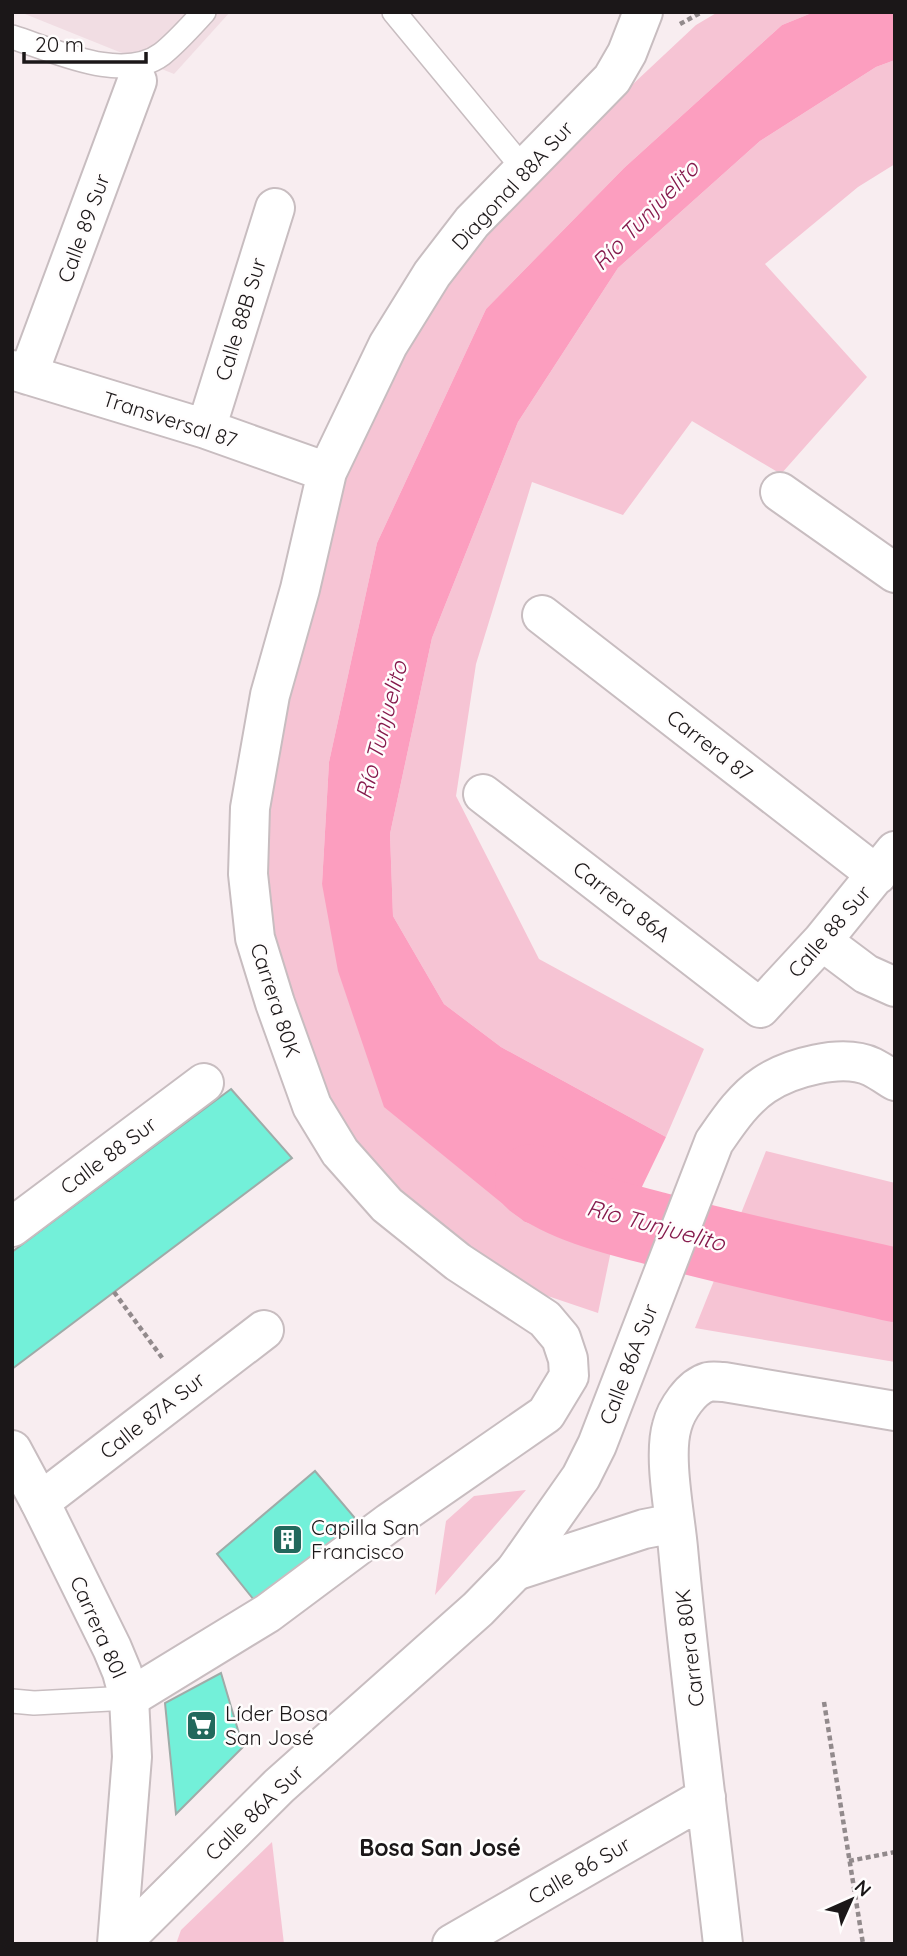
<svg xmlns="http://www.w3.org/2000/svg" width="907" height="1956" font-family="Quicksand,sans-serif">
<style>
.built{fill:#f1dde3}
.green{fill:#f6c4d4}
.water{fill:#fc9ebf}
.lines{fill:none;stroke-linecap:round;stroke-linejoin:round}
.river{stroke:#fc9ebf;stroke-width:74}
.building{fill:#73f0d9;stroke:#9faba8;stroke-width:2}
.service-casing{stroke:#c8bdc0;stroke-width:26}
.minor-casing{stroke:#c8bdc0;stroke-width:42}
.tertiary-casing{stroke:#c8bdc0;stroke-width:42}
.secondary-casing{stroke:#c8bdc0;stroke-width:42}
.path{stroke:#928a8c;stroke-width:4.5;stroke-dasharray:5 3.5;stroke-linecap:butt}
.service{stroke:#fff;stroke-width:23}
.minor{stroke:#fff;stroke-width:38}
.tertiary{stroke:#fff;stroke-width:38}
.secondary{stroke:#fff;stroke-width:38}
.labels{text-anchor:middle;dominant-baseline:central;stroke-width:5;stroke-linejoin:round;paint-order:stroke}
.street-label{font-size:21px;fill:#1b1718;stroke:#fffdfd}
.poi-label{font-size:21px;fill:#1b1718;stroke:#fffdfd;text-anchor:start}
.water-label{font-size:23px;font-style:italic;fill:#851a4c;stroke:#fffdfd}
.neighbourhood-label{font-size:23px;font-weight:bold;fill:#1b1718;stroke:#fffdfd}
</style>
<rect width="100%" height="100%" fill="#f8edf0"/>
<path class="built" d="M20 12H230L174 74Z"/>
<path class="green" d="M718 12H814L782 25 624 168 486 309 377 543 329 762 322 884 525 1222 611 1251 598 1313 524 1288 456 1255 344 1147 279 1005 253 806 339 497 367 416 448 280 500 222 633 84 696 25Z
M895 60V164L858 187 765 264 867 377 781 474 692 421 623 515 532 482 476 664 456 796 539 959 704 1049 666 1137 501 1047 444 1004 393 916 390 834 432 638 518 422 618 268 760 141 876 67Z
M766 1151 895 1183V1362L695 1328Z
M526 1490 435 1595 446 1521 474 1496Z
M272 1842 284 1944H176L181 1930Z"/>
<path class="water" d="M814 12H895V60L876 67 760 141 618 268 518 422 432 638 390 834 393 916 444 1004 501 1047 666 1137 611 1251 525 1222 384 1107 338 971 322 884 329 762 377 543 486 309 624 168 782 25Z"/>
<g class="lines">
<path class="river" d="M532 1181C566 1207 619 1219 661 1230 738 1251 817 1267 895 1285"/>
</g>
<path class="building" d="M231 1089 292 1158 12 1369V1252Z
M315 1471 360 1524 258 1605 217 1554Z
M221 1673 243 1747 176 1814 165 1703Z"/>
<g class="lines">
<defs>
<path id="service" d="M394 12 523 168
M12 37C54 50 122 84 162 54 177 42 191 26 204 12
M12 1701 34 1703 129 1698"/>
<path id="minor" d="M12 370 206 429 327 472
M28 375 137 81
M206 429 275 208
M780 492 895 573
M542 615 877 875
M483 794 760 1008 822 941 895 851
M822 941 866 974 895 987
M12 1227 204 1083
M40 1502 264 1330
M515 1571 644 1529 675 1523
M129 1698 268 1613 390 1522 546 1414 569 1376 568 1359 561 1338 545 1319 458 1262 387 1205 340 1152 312 1106 275 1003 255 938 248 874 250 808 270 695 300 589 327 472 388 345 432 274 472 222 612 79 627 53 643 12
M452 1944 706 1797
M723 1944C708 1812 690 1680 678 1548 675 1515 663 1456 672 1426 676 1410 691 1387 708 1382 713 1381 719 1382 724 1382L895 1411"/>
<path id="tertiary" d="M120 1944 279 1786 478 1609 515 1571 581 1477 597 1445 714 1142C728 1122 743 1099 764 1085 789 1068 842 1053 872 1067 880 1071 887 1076 895 1081"/>
<path id="secondary" d="M12 1450 40 1502 112 1648 122 1672 129 1698 132 1757 117 1944"/>
</defs>
<use href="#service" class="service-casing"/>
<use href="#minor" class="minor-casing"/>
<use href="#tertiary" class="tertiary-casing"/>
<use href="#secondary" class="secondary-casing"/>
<path class="path" d="M680 24 702 12
M114 1292 163 1359
M824 1702 863 1944
M849 1861 895 1852"/>
<use href="#service" class="service"/>
<use href="#minor" class="minor"/>
<use href="#tertiary" class="tertiary"/>
<use href="#secondary" class="secondary"/>
</g>
<defs>
<symbol id="building-square" viewBox="-11 -11 22 22"><rect x="-9" y="-9" width="18" height="18" rx="4" fill="#22685c" stroke="#fffdfd"/><path d="M-4-6H4V6H1V3H-1V6H-4ZM-2.5-4.3h1.7v1.8h-1.7ZM.8-4.3h1.7v1.8H.8ZM-2.5-1h1.7V.8h-1.7ZM.8-1h1.7V.8H.8Z" fill="#fff"/></symbol>
<symbol id="supermarket-square" viewBox="-11 -11 22 22"><rect x="-9" y="-9" width="18" height="18" rx="4" fill="#22685c" stroke="#fffdfd"/><path d="M-6-5.5h2.5l.6 2H6L4.5 2H-2.5L-4.4-4H-6ZM-1.5 3.2a1.3 1.3 0 1 0 .1 0ZM3 3.2a1.3 1.3 0 1 0 .1 0Z" fill="#fff"/></symbol>
</defs>
<g fill-rule="evenodd">
<use href="#building-square" x="270" y="1522" width="35" height="35"/>
<use href="#supermarket-square" x="184" y="1708" width="35" height="35"/>
</g>
<g class="labels">
<g class="street-label">
<text transform="translate(512 185) rotate(-47)">Diagonal 88A Sur</text>
<text transform="translate(83 228) rotate(-70)">Calle 89 Sur</text>
<text transform="translate(240 319) rotate(-73)">Calle 88B Sur</text>
<text transform="translate(170 419) rotate(18)">Transversal 87</text>
<text transform="translate(710 745) rotate(38)">Carrera 87</text>
<text transform="translate(622 901) rotate(38)">Carrera 86A</text>
<text transform="translate(829 931) rotate(-49)">Calle 88 Sur</text>
<text transform="translate(276 1000) rotate(72)">Carrera 80K</text>
<text transform="translate(108 1155) rotate(-37)">Calle 88 Sur</text>
<text transform="translate(628 1364) rotate(-69)">Calle 86A Sur</text>
<text transform="translate(152 1415) rotate(-38)">Calle 87A Sur</text>
<text transform="translate(99 1627) rotate(66)">Carrera 80I</text>
<text transform="translate(689 1648) rotate(-97)">Carrera 80K</text>
<text transform="translate(254 1812) rotate(-44)">Calle 86A Sur</text>
<text transform="translate(579 1870) rotate(-30)">Calle 86 Sur</text>
</g>
<g class="poi-label">
<text x="311" y="1527">Capilla San<tspan x="311" dy="24">Francisco</tspan></text>
<text x="225" y="1713">Líder Bosa<tspan x="225" dy="24">San José</tspan></text>
</g>
<g class="water-label">
<text transform="translate(645 215) rotate(-46)">Río Tunjuelito</text>
<text transform="translate(381 730) rotate(-75)">Río Tunjuelito</text>
<text transform="translate(656 1225) rotate(15)">Río Tunjuelito</text>
</g>
<g class="neighbourhood-label">
<text x="440" y="1847">Bosa San José</text>
</g>
</g>
<rect width="907" height="1956" fill="none" stroke="#1b1718" stroke-width="28"/>
<g transform="translate(851 1900) rotate(45)" stroke="#fffdfd" stroke-width="5" paint-order="stroke">
<path d="M0-5L12 26L0 18L-12 26Z" fill="#1b1718"/>
<text y="-10" font-size="19" font-weight="bold" text-anchor="middle" fill="#1b1718">N</text>
</g>
<path d="M24 52v10h122v-10" fill="none" stroke="#1b1718" stroke-width="3.5"/>
<text x="35" y="52" font-size="21" fill="#1b1718" stroke="#fffdfd" stroke-width="5" paint-order="stroke">20 m</text>
</svg>
